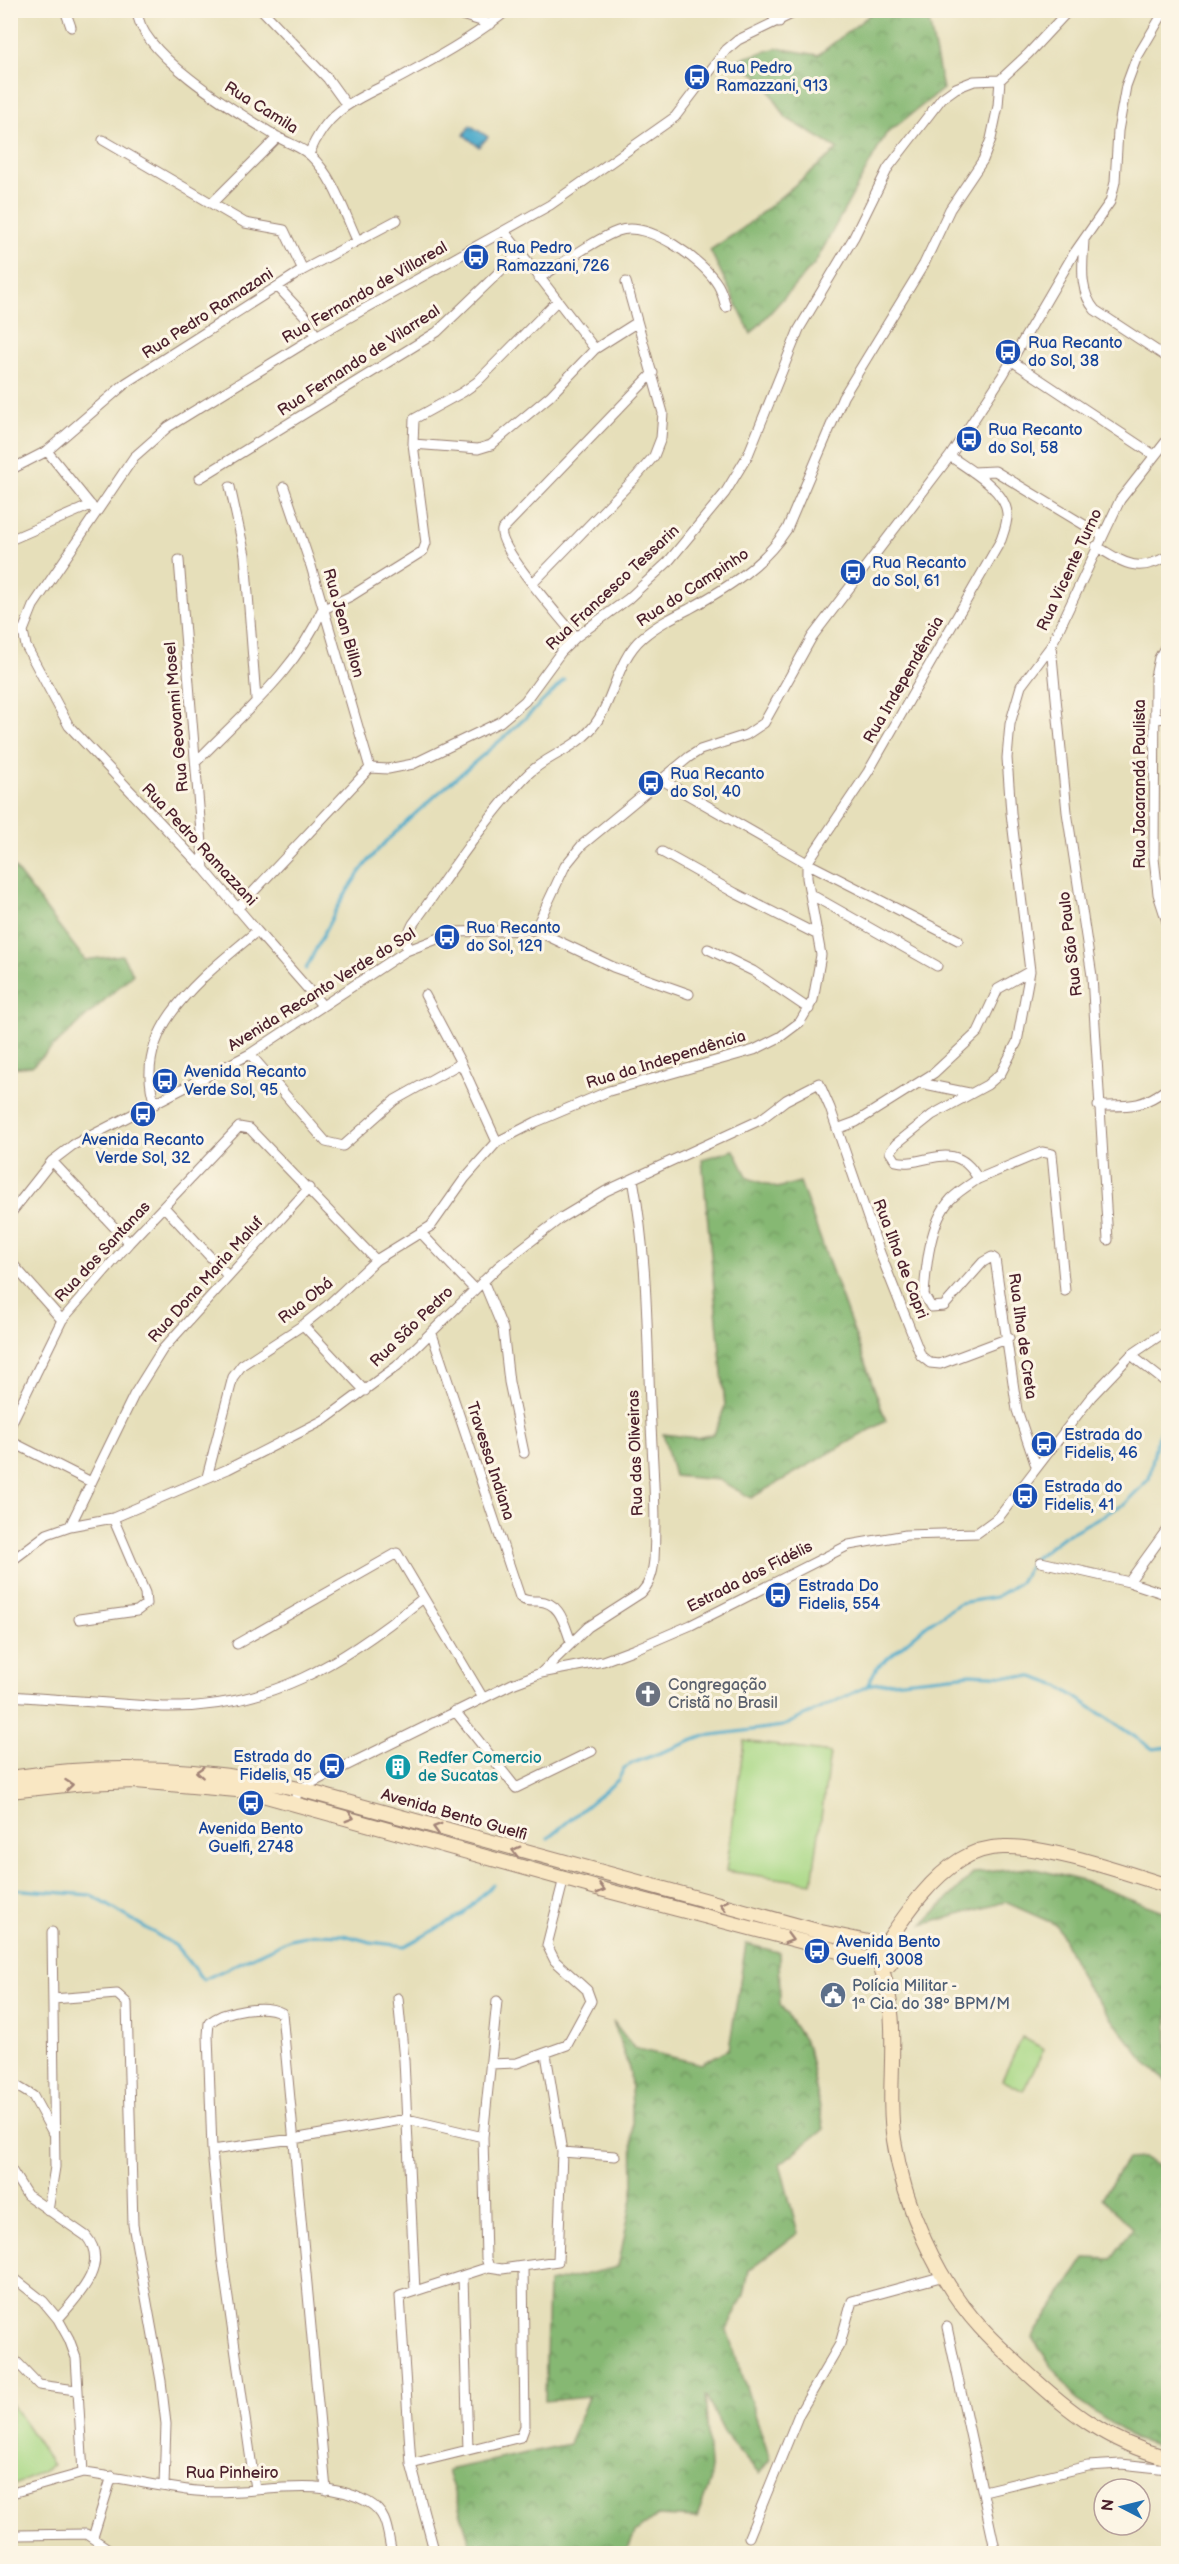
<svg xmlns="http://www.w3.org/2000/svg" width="1179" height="2564" font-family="'Balsamiq Sans',sans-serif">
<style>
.grass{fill:#a9d886;stroke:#7a7c58;stroke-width:1.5}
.forest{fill:url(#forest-crowns);stroke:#686c4f;stroke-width:1.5}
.water{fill:url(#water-waves);stroke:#4c657b;stroke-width:1.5}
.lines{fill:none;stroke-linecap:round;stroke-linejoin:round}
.stream{stroke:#4dabcb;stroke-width:3}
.street-casing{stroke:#987f72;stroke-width:11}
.secondary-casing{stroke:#987f72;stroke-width:16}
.street{stroke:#fff;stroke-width:9}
.secondary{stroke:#f9e7c3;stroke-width:14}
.oneway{stroke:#a28377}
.labels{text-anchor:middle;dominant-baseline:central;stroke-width:6;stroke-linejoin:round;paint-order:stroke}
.transit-label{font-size:16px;fill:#164399;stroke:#fcf5e5;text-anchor:start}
.street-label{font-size:16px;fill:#4a1f2b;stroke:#fcf5e5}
.worship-label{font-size:16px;fill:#5b616d;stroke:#fcf5e5;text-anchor:start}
.culture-label{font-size:16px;fill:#0d838f;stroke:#fcf5e5;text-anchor:start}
.service-label{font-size:16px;fill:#4e5e75;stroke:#fcf5e5;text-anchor:start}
</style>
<defs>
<pattern id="forest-crowns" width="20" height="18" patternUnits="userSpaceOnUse" patternTransform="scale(1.5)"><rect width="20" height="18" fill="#86b873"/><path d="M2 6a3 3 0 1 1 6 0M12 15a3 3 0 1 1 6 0" fill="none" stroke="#70955f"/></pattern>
<pattern id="water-waves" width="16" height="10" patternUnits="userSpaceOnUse" patternTransform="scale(1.5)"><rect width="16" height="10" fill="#4dabcb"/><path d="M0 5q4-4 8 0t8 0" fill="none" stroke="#428ba5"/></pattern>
</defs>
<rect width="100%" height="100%" fill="#fcf5e5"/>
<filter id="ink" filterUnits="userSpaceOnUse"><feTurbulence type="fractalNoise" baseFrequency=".0167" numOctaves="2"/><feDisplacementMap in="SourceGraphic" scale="12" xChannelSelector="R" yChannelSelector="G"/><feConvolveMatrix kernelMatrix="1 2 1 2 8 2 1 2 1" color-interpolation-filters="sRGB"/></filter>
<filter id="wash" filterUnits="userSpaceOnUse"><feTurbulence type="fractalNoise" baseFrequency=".008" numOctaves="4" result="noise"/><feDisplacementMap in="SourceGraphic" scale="24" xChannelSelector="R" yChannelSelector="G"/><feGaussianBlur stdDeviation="1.35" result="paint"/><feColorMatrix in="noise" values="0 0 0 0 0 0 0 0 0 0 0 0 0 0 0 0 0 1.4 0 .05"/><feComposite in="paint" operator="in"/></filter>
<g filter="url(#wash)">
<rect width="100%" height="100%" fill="#e6dfba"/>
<path class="grass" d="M744 1741 830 1753 812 1883 726 1871Z
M1022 2037 1044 2049 1023 2091 1002 2080Z
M11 2403 53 2465 11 2487H10Z"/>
<path class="forest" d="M876 10 927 11 943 89 886 134 815 263 751 334 710 250 742 229 838 149 786 118 763 79 733 61 777 48 818 55Z
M10 862 85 960 122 955 133 974 32 1066 11 1068Z
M734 1150 748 1178 777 1188 800 1182 886 1421 751 1498 719 1480 674 1476 663 1434 696 1438 714 1434 725 1406 702 1159Z
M1031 1868 1083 1881 1168 1913V2083L1147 2064 1084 1983 1057 1925 1005 1902 922 1925 974 1873Z
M746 1944 779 1952 780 2004 808 2047 824 2129 780 2164 798 2233 749 2270 744 2295 727 2330 770 2459 759 2474 726 2436 705 2395 711 2480 697 2518 657 2516 635 2533 626 2553H473L447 2470 569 2444 588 2397 545 2401 548 2283 618 2267 633 2194 632 2108 630 2072 613 2021 634 2048 701 2064 729 2049Z
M1144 2158 1168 2172V2450L1136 2440 1076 2400 1032 2338 1085 2258 1111 2259 1133 2228 1102 2198 1127 2159Z"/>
<path class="water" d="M470 125 488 137 479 147 464 135Z"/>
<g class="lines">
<path class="stream" d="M306 969C326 929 348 881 379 849 437 788 507 741 564 680
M867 1686 877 1667 927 1625 960 1603 996 1597 1020 1582 1034 1559 1061 1538 1124 1504 1149 1479 1156 1443 1168 1410
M548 1838 618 1780 624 1768 633 1763 705 1736 783 1726 872 1684 971 1674 1033 1677 1059 1686 1153 1749 1168 1747
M10 1889 91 1895 176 1946 203 1980 290 1939 315 1934 344 1935 370 1942 405 1946 462 1915 493 1884"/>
</g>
</g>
<g filter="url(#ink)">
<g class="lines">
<defs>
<path id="street" d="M65 10 71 27
M137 10C138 54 240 114 276 136 287 143 302 147 311 156 334 178 344 212 357 240
M262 10 328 79 346 104
M445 10 491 24
M767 10 779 22
M103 140 245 223 284 230 303 270
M309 154C331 101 365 98 410 72 444 54 478 34 508 10
M213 202 278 137
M504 231 595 349
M1084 239C1083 264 1078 290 1095 310L1168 358
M539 278C561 265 595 239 618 231 648 220 703 260 718 285 722 292 724 300 726 307
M278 287 306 317 316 336
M1012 361 1154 455
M413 444 478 449 491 445 550 396 595 349 636 323
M47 451 93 508
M10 470 47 451 126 383 303 270 397 220
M973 472 995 471 1101 535
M200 478 437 332 519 253
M230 487 245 555 256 699
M284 487 311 566 370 768
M10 540 91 505
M1096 546C1124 563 1137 574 1168 556
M179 560 204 869
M533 583 636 477 654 456 661 438 663 413 626 282
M322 610 351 596 423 551 426 543 413 444 414 419 463 392 477 382 557 301
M10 630 23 631
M576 637C563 621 497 547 502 530L653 373
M1168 642 1159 658 1155 677 1154 858 1158 894 1168 925
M1051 646 1067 812 1092 976 1108 1240
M1155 719 1168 718
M196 762C242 714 296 671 322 610
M662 780 807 863 958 940
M662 852 735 893 818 935
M810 894 937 966
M237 909 370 768 388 769 413 764 500 722 525 701 561 652 576 637 628 599 668 562 725 493 748 455 799 329 854 237 888 168 942 98 956 88 974 81 1000 80 1028 54 1069 10
M535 930 613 967 689 994
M257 931 322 1005
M708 949 753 971 809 1009
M406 951 407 937 413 924C449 875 483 821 526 776 545 756 574 750 592 728 615 701 615 661 643 637 657 625 673 617 689 609 727 588 763 566 787 529L843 397 924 264 950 209 983 160 991 139 998 106 1000 80
M425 995 461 1063 497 1142
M250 1054 326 1142 343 1146 395 1100 461 1063
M920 1083 969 1093
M155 1104C129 1028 207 974 257 931L205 870 69 726 26 646 23 631 33 606 134 457 168 427 316 336 550 205 675 117 726 50 738 40 800 10
M1098 1106C1131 1106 1141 1108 1168 1088
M837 1129 856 1122 934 1073 978 1032 998 989 1030 971
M52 1161 129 1243
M978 1179 1042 1152 1052 1154 1065 1291
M165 1208 228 1276
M10 1214 52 1161 73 1145 250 1054 406 951 455 932 535 930 565 866 582 845 689 757 700 750 746 735 764 723 812 637 950 456 1003 375 1073 255 1110 202 1115 182 1118 131 1126 86 1136 59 1165 10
M422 1234 474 1289
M10 1261 62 1320
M483 1281 503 1329 509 1382 524 1453
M303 1325 365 1391
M432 1334 520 1597C525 1602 531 1601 538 1601 561 1602 564 1624 571 1642
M1131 1355 1168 1384
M10 1426 62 1320 129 1243 239 1127 250 1129 376 1260
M10 1441 91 1482
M1036 1466 1017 1410 995 1259 992 1257 983 1262 944 1306 931 1307 924 1295C926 1266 930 1221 951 1199 959 1191 969 1185 978 1179 954 1135 923 1169 896 1161L890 1152 896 1144 932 1115 987 1085 1001 1073 1017 1042 1030 971 1011 813 1007 758 1010 724 1021 686 1051 646 1120 500 1168 439
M207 1477 233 1377 242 1365 303 1325 328 1305 376 1260 431 1226 465 1178 497 1142 536 1122 609 1091 754 1050 780 1037 800 1022 813 1000 821 955 807 878V863L868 772 1001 540C1004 531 1008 522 1007 513 1005 489 968 469 950 456
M70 1526 134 1395 162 1350 309 1188
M10 1562 47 1534 70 1526 113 1518 228 1469 324 1420 397 1366 499 1266 561 1218 606 1191 760 1120 786 1100 819 1083 830 1108 880 1253 921 1356 930 1363 940 1364 1009 1338
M1041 1562 1129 1582 1168 1595
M1129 1582 1168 1528
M79 1619 137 1611 146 1604 145 1593 113 1518
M237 1644 397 1553 483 1698
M541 1673 588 1627 641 1593C650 1584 653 1573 654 1560 657 1508 652 1455 650 1404 647 1329 647 1253 633 1179
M10 1696 163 1707C269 1709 342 1664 422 1599
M455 1711 516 1788 592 1751
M294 1802 299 1789 512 1684 541 1673 603 1661 635 1649 691 1625 849 1545 906 1535 977 1533 999 1517 1091 1397 1131 1355 1168 1330
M398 1998 404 2060 415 2291
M53 1999 117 1994 127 2003 133 2225 161 2381 166 2424 164 2486
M497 2001 483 2137 486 2258 489 2267 502 2269 558 2261 562 2152 546 2054
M490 2064 517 2063 567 2045 591 2001 587 1990 555 1961 547 1945 564 1878
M10 2082 33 2096 52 2131
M212 2150 293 2139 407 2119 483 2137
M562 2152 615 2156
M10 2168 27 2195 86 2236C111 2265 76 2298 58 2319
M48 2211 55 2167 52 1932
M10 2275 43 2301 58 2319 69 2339 76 2358 83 2473 12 2493
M463 2276 468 2450
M947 2327 996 2554
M10 2355 39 2385 76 2390
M411 2464 521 2437 525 2426 523 2266
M83 2473C121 2477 158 2487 196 2491 251 2497 316 2473 368 2502 389 2514 387 2533 392 2554
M255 2489 222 2256 212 2150 208 2035 209 2023C225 2010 265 2003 282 2013L326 2490
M984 2491 1088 2466 1121 2464 1168 2469
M19 2535 86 2534 116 2554
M93 2537 112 2476
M749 2537 799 2414 840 2344 852 2301 944 2276
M435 2554 411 2464 400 2296 489 2267"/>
<path id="secondary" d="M10 1778C108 1763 204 1767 299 1789L821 1932 887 1946 893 1951 895 1956 889 1965 883 1966 876 1961 875 1954 881 1947
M10 1791 84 1783 136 1781 248 1791 597 1888 876 1961
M884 1946C905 1916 928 1880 960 1860 973 1852 988 1847 1003 1847 1046 1845 1126 1873 1168 1886
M880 1965C903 2022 885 2082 894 2140 904 2206 936 2279 981 2328 994 2343 1009 2355 1023 2369 1068 2411 1107 2442 1168 2458"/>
</defs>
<use href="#street" class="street-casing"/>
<use href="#secondary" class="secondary-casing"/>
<use href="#street" class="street"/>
<use href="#secondary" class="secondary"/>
</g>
<defs><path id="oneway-chevron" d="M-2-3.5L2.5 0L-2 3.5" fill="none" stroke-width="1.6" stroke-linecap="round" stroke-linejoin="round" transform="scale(1.5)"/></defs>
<g class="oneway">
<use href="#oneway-chevron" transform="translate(200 1772) rotate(-176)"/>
<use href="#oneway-chevron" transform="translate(69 1785) rotate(-6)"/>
<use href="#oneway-chevron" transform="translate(350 1817) rotate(16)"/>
<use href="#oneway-chevron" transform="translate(437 1828) rotate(-164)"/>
<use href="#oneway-chevron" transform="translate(516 1851) rotate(-165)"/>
<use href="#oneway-chevron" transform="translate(601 1889) rotate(15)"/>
<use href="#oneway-chevron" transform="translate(724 1905) rotate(-165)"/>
<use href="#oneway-chevron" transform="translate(789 1939) rotate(16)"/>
</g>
</g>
<defs>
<symbol id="bus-disc" viewBox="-11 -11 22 22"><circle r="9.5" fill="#1a4fb4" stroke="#fcf5e5"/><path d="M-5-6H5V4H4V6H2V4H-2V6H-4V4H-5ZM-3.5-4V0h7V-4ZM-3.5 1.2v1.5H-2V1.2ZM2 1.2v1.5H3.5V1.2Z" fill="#fff"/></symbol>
<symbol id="church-disc" viewBox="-11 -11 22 22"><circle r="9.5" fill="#6b7280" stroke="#fcf5e5"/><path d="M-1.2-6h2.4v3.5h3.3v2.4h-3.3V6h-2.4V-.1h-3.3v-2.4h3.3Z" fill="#fff"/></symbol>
<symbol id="building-disc" viewBox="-11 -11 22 22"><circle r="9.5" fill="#0f9aa8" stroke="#fcf5e5"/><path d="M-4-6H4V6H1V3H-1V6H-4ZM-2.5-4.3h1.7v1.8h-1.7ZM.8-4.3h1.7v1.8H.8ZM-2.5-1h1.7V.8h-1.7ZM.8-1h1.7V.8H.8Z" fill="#fff"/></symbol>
<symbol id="civic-disc" viewBox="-11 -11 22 22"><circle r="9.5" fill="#5c6f8a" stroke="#fcf5e5"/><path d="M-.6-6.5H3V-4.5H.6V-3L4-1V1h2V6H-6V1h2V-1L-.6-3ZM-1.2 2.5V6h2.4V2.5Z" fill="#fff"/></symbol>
</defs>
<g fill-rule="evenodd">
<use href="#bus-disc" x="682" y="62" width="30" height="30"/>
<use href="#bus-disc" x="461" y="242" width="30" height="30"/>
<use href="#bus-disc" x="993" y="337" width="30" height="30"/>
<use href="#bus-disc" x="954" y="424" width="30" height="30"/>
<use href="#bus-disc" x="838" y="557" width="30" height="30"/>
<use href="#bus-disc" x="636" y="768" width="30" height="30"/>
<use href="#bus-disc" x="432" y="922" width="30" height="30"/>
<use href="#bus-disc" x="150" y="1066" width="30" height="30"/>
<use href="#bus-disc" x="128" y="1099" width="30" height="30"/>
<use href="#bus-disc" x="1029" y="1429" width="30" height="30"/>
<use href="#bus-disc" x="1010" y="1481" width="30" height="30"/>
<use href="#bus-disc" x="763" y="1580" width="30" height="30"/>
<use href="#church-disc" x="633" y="1679" width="30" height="30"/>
<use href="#bus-disc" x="317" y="1751" width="30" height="30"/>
<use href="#building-disc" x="383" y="1752" width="30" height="30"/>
<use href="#bus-disc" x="236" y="1788" width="30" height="30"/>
<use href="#bus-disc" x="802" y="1936" width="30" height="30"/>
<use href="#civic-disc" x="818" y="1980" width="30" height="30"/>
</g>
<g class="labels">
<g class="transit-label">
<text x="716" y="68">Rua Pedro<tspan x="716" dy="18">Ramazzani, 913</tspan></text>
<text x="496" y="248">Rua Pedro<tspan x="496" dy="18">Ramazzani, 726</tspan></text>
<text x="1028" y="343">Rua Recanto<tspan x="1028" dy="18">do Sol, 38</tspan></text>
<text x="988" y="430">Rua Recanto<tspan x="988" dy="18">do Sol, 58</tspan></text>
<text x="872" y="563">Rua Recanto<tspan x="872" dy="18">do Sol, 61</tspan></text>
<text x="670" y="774">Rua Recanto<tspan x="670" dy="18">do Sol, 40</tspan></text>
<text x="466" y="928">Rua Recanto<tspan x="466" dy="18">do Sol, 129</tspan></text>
<text x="184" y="1072">Avenida Recanto<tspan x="184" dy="18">Verde Sol, 95</tspan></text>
<text x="143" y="1140" text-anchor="middle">Avenida Recanto<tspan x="143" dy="18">Verde Sol, 32</tspan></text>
<text x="1064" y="1435">Estrada do<tspan x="1064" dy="18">Fidelis, 46</tspan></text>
<text x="1044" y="1487">Estrada do<tspan x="1044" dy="18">Fidelis, 41</tspan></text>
<text x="798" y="1586">Estrada Do<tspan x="798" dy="18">Fidelis, 554</tspan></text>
<text x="312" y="1757" text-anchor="end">Estrada do<tspan x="312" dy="18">Fidelis, 95</tspan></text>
<text x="251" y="1829" text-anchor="middle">Avenida Bento<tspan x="251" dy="18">Guelfi, 2748</tspan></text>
<text x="836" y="1942">Avenida Bento<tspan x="836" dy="18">Guelfi, 3008</tspan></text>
</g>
<g class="street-label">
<text transform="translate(261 108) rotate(32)">Rua Camila</text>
<text transform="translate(365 293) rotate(-30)">Rua Fernando de Villareal</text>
<text transform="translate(208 314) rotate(-33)">Rua Pedro Ramazani</text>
<text transform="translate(359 361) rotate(-33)">Rua Fernando de Vilarreal</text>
<text transform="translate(1070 570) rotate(-65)">Rua Vicente Turno</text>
<text transform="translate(613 588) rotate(-43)">Rua Francesco Tessarin</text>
<text transform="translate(693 588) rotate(-33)">Rua do Campinho</text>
<text transform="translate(343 623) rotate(74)">Rua Jean Billon</text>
<text transform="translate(904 680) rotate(-60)">Rua Independência</text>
<text transform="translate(177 717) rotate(-95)">Rua Geovanni Mosel</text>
<text transform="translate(1140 784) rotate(-90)">Rua Jacarandá Paulista</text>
<text transform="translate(199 845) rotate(47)">Rua Pedro Ramazzani</text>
<text transform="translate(1071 944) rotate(-97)">Rua São Paulo</text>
<text transform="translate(322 990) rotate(-32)">Avenida Recanto Verde do Sol</text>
<text transform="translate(666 1060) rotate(-17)">Rua da Independência</text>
<text transform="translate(103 1252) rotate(-47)">Rua dos Santanas</text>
<text transform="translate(900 1259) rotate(69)">Rua Ilha de Capri</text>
<text transform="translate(206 1280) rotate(-48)">Rua Dona Maria Maluf</text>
<text transform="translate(306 1301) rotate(-38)">Rua Obá</text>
<text transform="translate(412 1327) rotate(-44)">Rua São Pedro</text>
<text transform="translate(1022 1336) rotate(82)">Rua Ilha de Creta</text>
<text transform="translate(636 1453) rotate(-92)">Rua das Oliveiras</text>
<text transform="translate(490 1461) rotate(72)">Travessa Indiana</text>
<text transform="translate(750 1577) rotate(-27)">Estrada dos Fidélis</text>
<text transform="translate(454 1815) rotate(16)">Avenida Bento Guelfi</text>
<text x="232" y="2473">Rua Pinheiro</text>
</g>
<g class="worship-label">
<text x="668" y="1685">Congregação<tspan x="668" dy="18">Cristã no Brasil</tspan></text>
</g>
<g class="culture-label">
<text x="418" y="1758">Redfer Comercio<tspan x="418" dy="18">de Sucatas</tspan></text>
</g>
<g class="service-label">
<text x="852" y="1986">Polícia Militar -<tspan x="852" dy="18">1ª Cia. do 38º BPM/M</tspan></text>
</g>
</g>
<rect width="1179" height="2564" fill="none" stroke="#fcf5e5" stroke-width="36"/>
<g transform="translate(1122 2507) rotate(277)"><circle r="28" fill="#fcf5e5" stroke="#b59f9b" stroke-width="1.5"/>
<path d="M0-4.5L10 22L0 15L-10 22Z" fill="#1f6fb2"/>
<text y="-9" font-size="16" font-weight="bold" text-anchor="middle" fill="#4a1f2b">N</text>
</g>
</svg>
